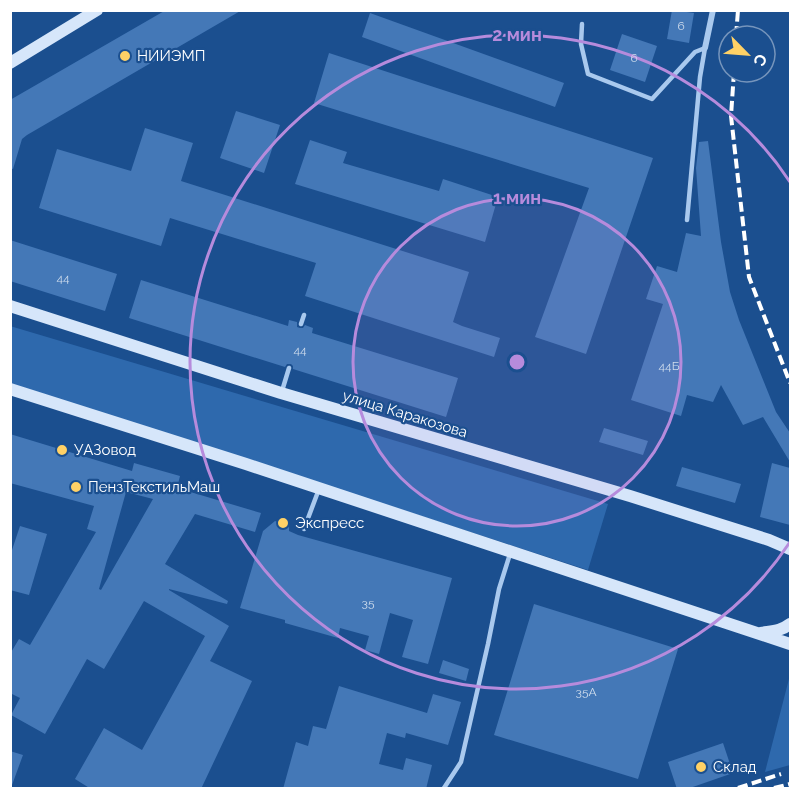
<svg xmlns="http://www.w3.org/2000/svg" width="801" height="799" font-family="Raleway,sans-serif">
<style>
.green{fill:#2e69ad}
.building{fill:#4478b7;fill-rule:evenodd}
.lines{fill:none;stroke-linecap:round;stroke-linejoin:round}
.service{stroke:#a9c9ee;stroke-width:4.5}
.minor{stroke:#a9c9ee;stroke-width:6}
.secondary{stroke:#d6e6fa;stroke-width:12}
.rail{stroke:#fff;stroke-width:4;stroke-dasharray:10 4.5;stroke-linecap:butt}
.ring{fill:none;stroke:#b68bdc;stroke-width:3}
.poi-dot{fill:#ffd166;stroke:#1b4f8f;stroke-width:2}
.labels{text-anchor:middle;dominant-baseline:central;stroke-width:4.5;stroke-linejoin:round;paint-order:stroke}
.number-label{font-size:12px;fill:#d0dded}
.poi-label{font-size:15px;fill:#fff;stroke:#1b4f8f;text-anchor:start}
.street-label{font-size:15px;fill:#fff;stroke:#1b4f8f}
.centre{fill:#b68bdc;stroke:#1b4f8f;stroke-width:3}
.ring-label{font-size:18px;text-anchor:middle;font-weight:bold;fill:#b68bdc;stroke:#1b4f8f;stroke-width:4.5;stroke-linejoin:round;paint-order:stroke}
</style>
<rect width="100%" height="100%" fill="#1b4f8f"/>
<path class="green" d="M10 326 608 504 588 570 11 384Z
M790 675V765L765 772Z"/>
<path class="building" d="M166 10H242L27 135 22 139 13 169 10 168V100Z
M672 10 694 13 689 43 667 39Z
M370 13 564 83 555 107 362 37Z
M622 34 657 46 645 82 610 70Z
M329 53 653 158 586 354 535 337 589 188 314 103Z
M236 111 280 125 264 173 220 158Z
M145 128 193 143 181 181 469 272 453 322 462 326 500 338 494 357 305 296 316 263 170 218 161 246 39 208 57 149 131 171Z
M310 140 347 152 343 163 439 191 443 179 498 197 485 242 295 184Z
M708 141 721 242 730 292 739 320 776 412 790 433V462L763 417 743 425 721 385 713 402 687 395 681 416 631 400 663 304 646 299 657 266 677 272 686 233 701 236 696 168 699 142Z
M10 240 117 274 105 311 10 281Z
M141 280 288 326 289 320 297 322V327L300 328H303L305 325 313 328 312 333 458 378 446 417 293 369V366L291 364H287L285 367 129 318Z
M604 428 648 441 643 455 599 442Z
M10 434 132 471 134 463 180 476 177 488 261 513 255 532 195 514 165 564 228 601 227 604 169 589V590L229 626 210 661 252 681 201 789H91L75 779 104 728 142 750 205 636 144 601 104 669 87 659 45 734 11 715 20 698 10 693V654L19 639 30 645 96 532 87 529 94 506 10 483ZM126 492 153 499 101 590 99 589Z
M772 463 790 468V525L760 517Z
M682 467 741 484 735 503 676 486Z
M275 521 289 526V531L298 535 452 578 428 664 402 657 413 620 390 613 379 654 365 650 369 636 340 628 338 638 285 623V620L240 608 263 531Z
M20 526 47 534 29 595 10 590V556Z
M534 604 678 649 638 779 494 735Z
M443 660 469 669 466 681 439 673Z
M339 686 427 713 433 694 461 702 448 745 406 733 405 738 387 733 379 764 403 770 406 758 432 765 426 789H283L296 742 308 746 313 726 326 729Z
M723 743 733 773 687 789H677L668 762Z
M10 751 23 755 12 785H10Z"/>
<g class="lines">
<path class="service" d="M582 24 581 44 588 74 652 99 695 52 705 48 700 77 687 220
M301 324 304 315
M282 391 289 368
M304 529 319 489
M444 788 461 762 488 644 499 589 510 554"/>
<path class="minor" d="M705 48 713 10"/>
<path class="secondary" d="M10 63 97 10
M10 306 281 393 630 496 769 540 790 549
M10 389 246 464 790 644
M761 633C772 631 781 631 790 624"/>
<path class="rail" d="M736 36 738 10
M734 72 731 116 749 277 790 383
M738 788 781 774
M774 788 790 784"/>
</g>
<circle cx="517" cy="362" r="164" fill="#b68bdc" fill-opacity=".12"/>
<g class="ring">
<circle cx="517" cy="362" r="164"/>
<path d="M790 542A327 327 0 1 1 790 182"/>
</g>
<g class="poi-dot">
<circle cx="125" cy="56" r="6"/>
<circle cx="62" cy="450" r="6"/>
<circle cx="76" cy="487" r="6"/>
<circle cx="283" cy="523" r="6"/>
<circle cx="701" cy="767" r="6"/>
</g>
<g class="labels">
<g class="number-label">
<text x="681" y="26">6</text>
<text x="634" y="58">6</text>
<text x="63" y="278">44</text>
<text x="300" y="350">44</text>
<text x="669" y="366">44Б</text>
<text x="368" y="603">35</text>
<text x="586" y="692">35А</text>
</g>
<g class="poi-label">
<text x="137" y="56">НИИЭМП</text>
<text x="74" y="450">УАЗовод</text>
<text x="88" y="487">ПензТекстильМаш</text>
<text x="295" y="523">Экспресс</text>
<text x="713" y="767">Склад</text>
</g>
<g class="street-label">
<text transform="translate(405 414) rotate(17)">улица Каракозова</text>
</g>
</g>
<circle cx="517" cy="362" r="9" class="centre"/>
<g class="ring-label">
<text x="517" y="41">2 мин</text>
<text x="517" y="204">1 мин</text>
</g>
<rect width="801" height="799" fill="none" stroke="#ffffff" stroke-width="24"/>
<g transform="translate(747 54) rotate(115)"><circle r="28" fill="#1b4f8f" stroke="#7695bc" stroke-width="1.5"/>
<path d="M0-4.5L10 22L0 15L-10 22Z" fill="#ffd166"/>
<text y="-9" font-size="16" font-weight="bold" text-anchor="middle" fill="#ffffff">С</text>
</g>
</svg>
